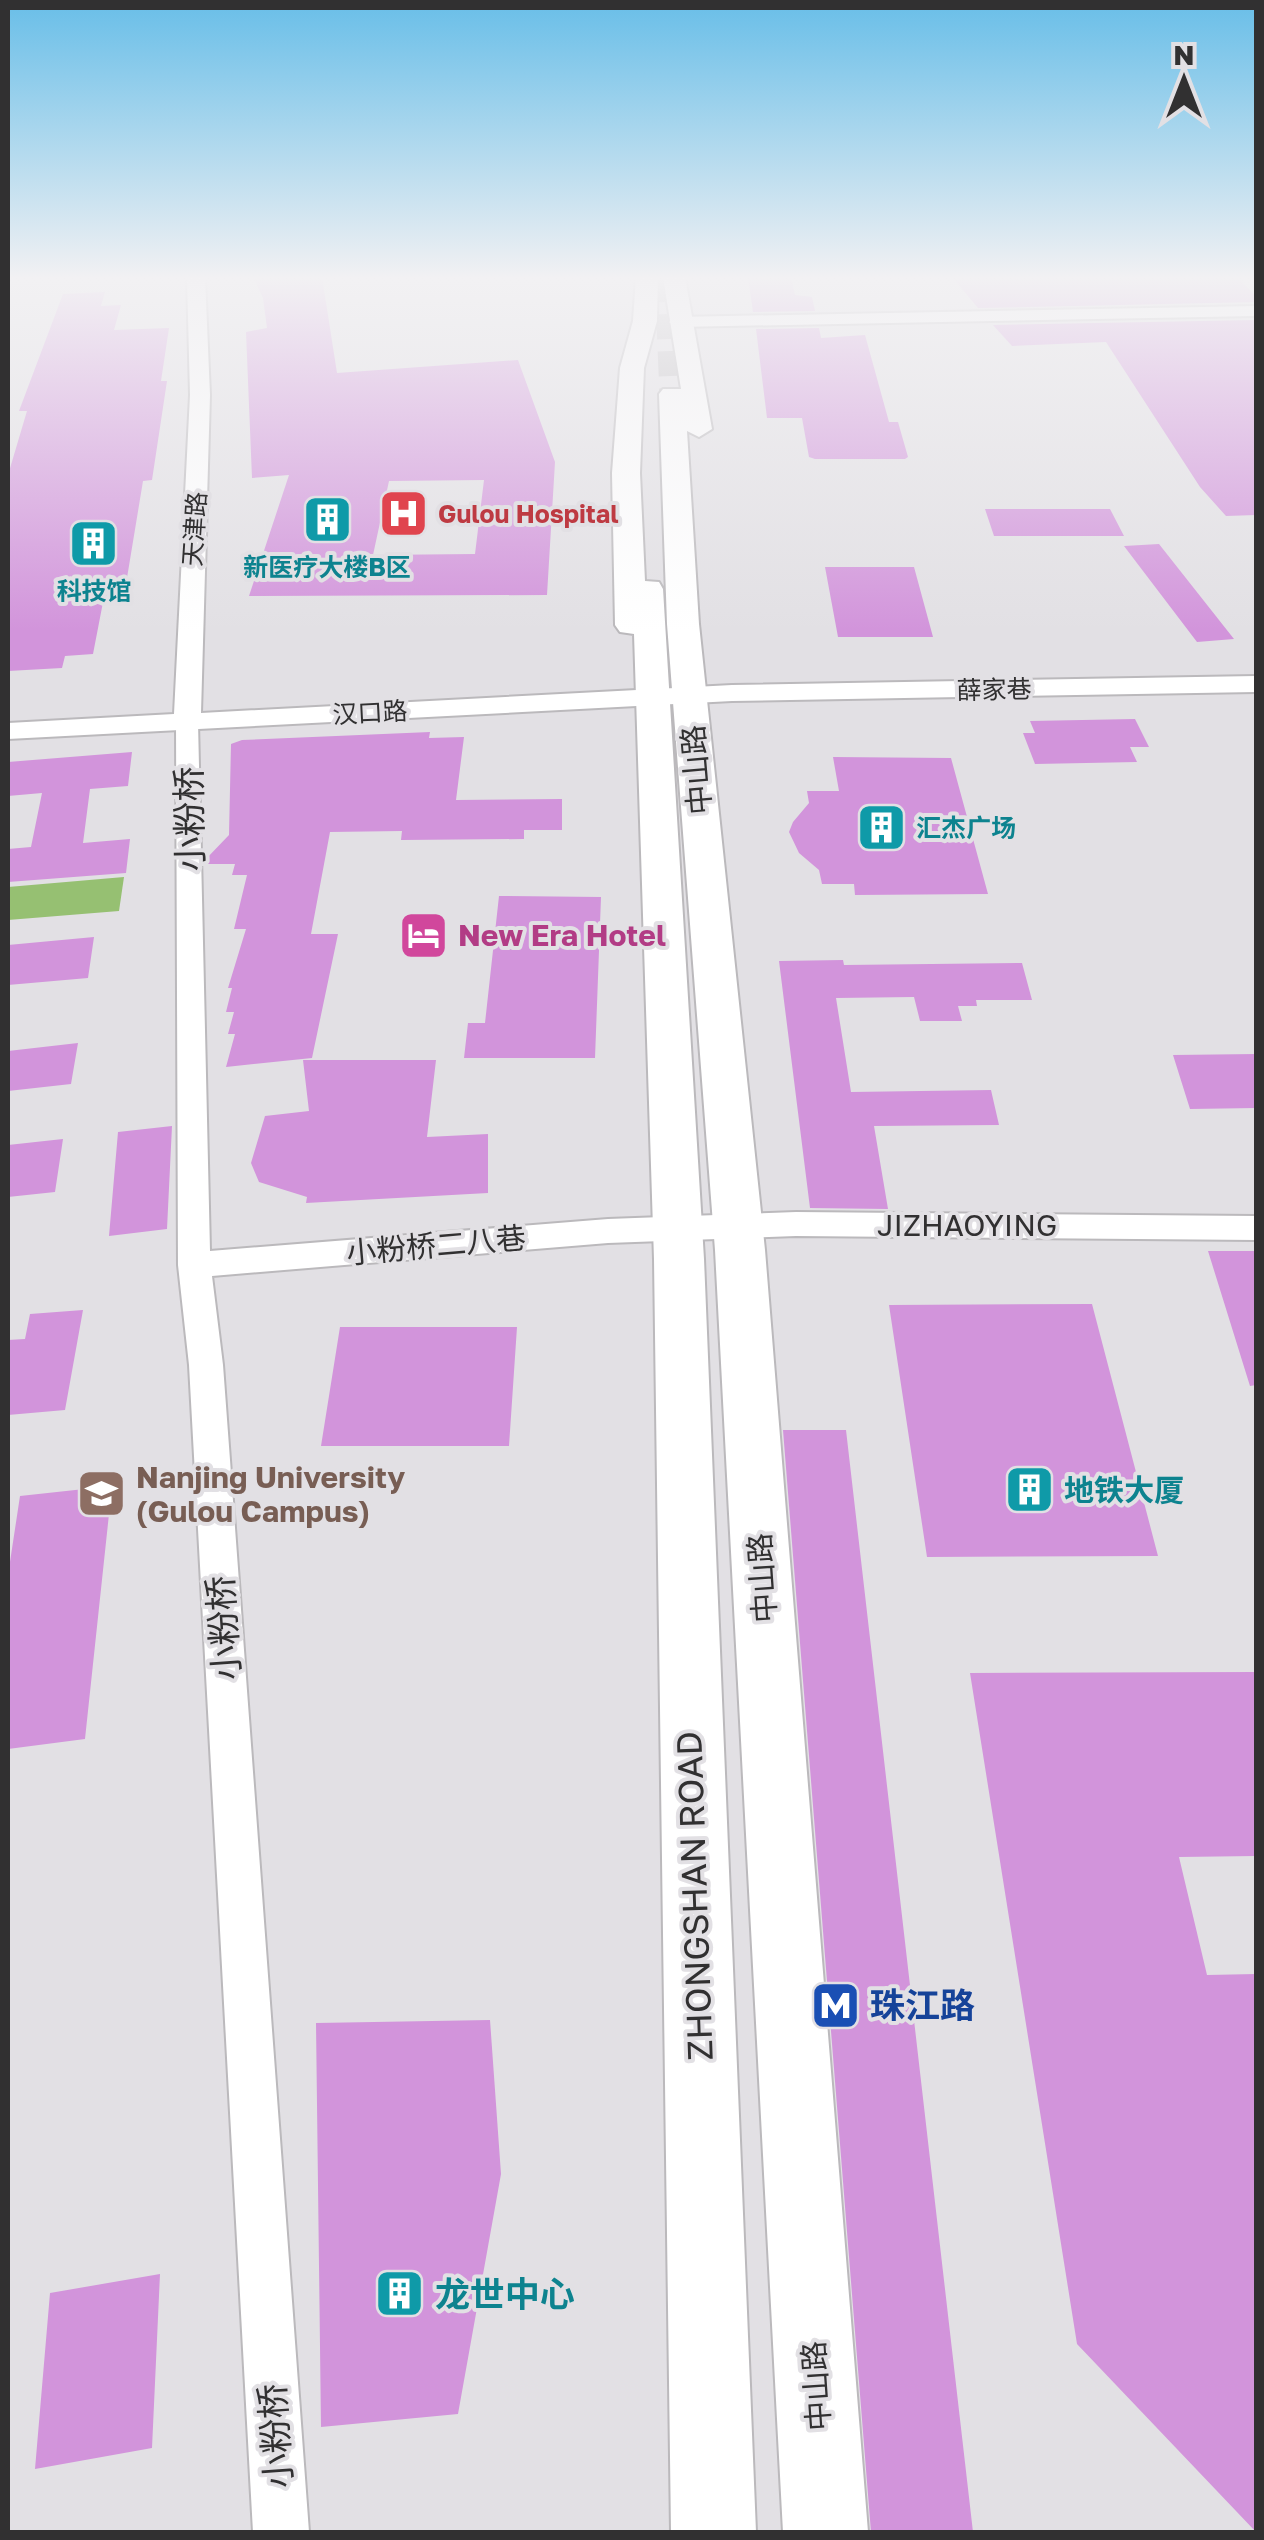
<svg xmlns="http://www.w3.org/2000/svg" width="1264" height="2540" font-family="'Golos Text','Noto Sans SC',sans-serif">
<style>
.green{fill:#96c072}
.building{fill:#d294db;fill-rule:evenodd}
.lines{fill:none;stroke-linecap:round;stroke-linejoin:round}
.primary-tunnel{stroke:#bfbdc0;stroke-width:25;stroke-dasharray:25 12;stroke-linecap:butt}
.minor-casing{stroke:#bbb9bc;stroke-width:4}
.tertiary-casing{stroke:#bbb9bc;stroke-width:4}
.primary-casing{stroke:#bbb9bc;stroke-width:4}
.minor{fill:#fff;fill-rule:evenodd}
.tertiary{fill:#fff;fill-rule:evenodd}
.primary{fill:#fff;fill-rule:evenodd}
.labels{text-anchor:middle;dominant-baseline:central;stroke-width:8;stroke-linejoin:round;paint-order:stroke}
.far-health-label{font-size:25px;font-weight:bold;fill:#be3a42;stroke:#e2e0e4;text-anchor:start}
.far-street-label{font-size:25px;fill:#313031;stroke:#e2e0e4}
.far-culture-label{font-size:25px;font-weight:bold;fill:#0d838f;stroke:#e2e0e4}
.street-label{font-size:30px;fill:#313031;stroke:#e2e0e4}
.hotel-label{font-size:30px;font-weight:bold;fill:#b23c85;stroke:#e2e0e4;text-anchor:start}
.education-label{font-size:30px;font-weight:bold;fill:#785e54;stroke:#e2e0e4;text-anchor:start}
.culture-label{font-size:30px;font-weight:bold;fill:#0d838f;stroke:#e2e0e4;text-anchor:start}
.near-street-label{font-size:35px;fill:#313031;stroke:#e2e0e4}
.near-transit-label{font-size:35px;font-weight:bold;fill:#164399;stroke:#e2e0e4;text-anchor:start}
.near-culture-label{font-size:35px;font-weight:bold;fill:#0d838f;stroke:#e2e0e4;text-anchor:start}
</style>
<rect width="100%" height="100%" fill="#e2e0e4"/>
<path class="green" d="M124 877 119 911 8 920V887Z"/>
<path class="building" d="M253 277H322L337 373 518 360 555 462 547 595 249 596 289 475 252 478 246 332 267 328 263 298ZM484 480 475 554 373 555 389 481Z
M748 277H791L795 295 812 297 815 311 753 312Z
M952 277H1237L1256 296V302L978 308Z
M105 292 101 306 121 305 114 330 169 328 161 381H167L152 480 143 481 124 596 104 597 93 654 65 656 62 668 8 671V475L27 411H19L63 294Z
M1256 320V515L1226 516 1200 487 1106 342 1012 346 993 325Z
M819 328 821 338 865 335 889 422H898L908 457 905 459H815L809 457 802 418H767L756 329Z
M985 509H1110L1124 536H994Z
M1159 544 1234 639 1197 642 1124 546Z
M825 567H914L933 637H838Z
M1135 719 1149 747H1130L1137 762 1035 764 1023 733H1035L1030 721Z
M430 732 429 738 464 737 456 800 562 799V830H524V839L401 840 402 831 330 832 311 934H338L312 1058 226 1067 235 1034H228L234 1012H226L232 988H228L246 929H234L247 875H232L235 864H205V860L229 835 231 744 242 740Z
M132 752 128 786 90 789 83 843 130 839 126 873 8 882V849L31 847 42 793 8 796V762Z
M833 757 951 758 988 894 855 895 854 884H822L819 870 799 853 789 832 793 822 809 803 807 791H839Z
M499 896 601 897 595 1058H464L468 1023H485Z
M94 937 88 978 8 985V945Z
M843 960 844 965 1022 963 1032 1000H976L977 1006H958L962 1021H920L914 997 836 998 851 1092 991 1090 999 1125 874 1126 888 1209 810 1208 779 961Z
M78 1043 71 1084 8 1091V1051Z
M1256 1054V1108L1190 1109 1173 1055Z
M303 1060H436L427 1137 488 1134V1193L306 1203 307 1197 259 1182 251 1163 265 1116 309 1111Z
M172 1126 167 1229 109 1236 118 1132Z
M63 1139 55 1192 8 1197V1145Z
M1208 1251H1256V1385L1250 1386Z
M1092 1304 1158 1556 927 1557 889 1305Z
M83 1310 65 1410 8 1415V1340L25 1339 30 1314Z
M340 1327H517L509 1446H321Z
M783 1430H846L973 2532H871Z
M112 1486 85 1739 8 1749V1575L20 1496Z
M1256 1672V1856L1179 1857 1207 1975 1256 1974V2532L1077 2344 970 1673Z
M490 2020 501 2174 458 2414 321 2427 316 2023Z
M160 2274 152 2448 35 2469 50 2293Z"/>
<g class="lines">
<path class="primary-tunnel" d="M667 277 672 394"/>
<defs>
<path id="minor" d="M1256 306V316L677 327 669 322 677 317Z
M187 715 198 722 210 1251 608 1219 796 1212 1256 1216V1240L796 1236 608 1243 212 1276 223 1365 309 2532H253L189 1365 178 1265 176 722Z"/>
<path id="tertiary" d="M187 277H205L210 395 201 713 732 685 1256 676V692L732 701 8 739V723L174 714 190 395Z"/>
<path id="primary" d="M636 277H658L657 321 644 368 643 393 640 473 645 581 659 582 663 589 704 1259 756 2532H671L654 1259 634 634 620 632 615 625 612 473 620 368 633 321Z
M663 277H685L712 429 699 437 687 431 699 624 765 1250 868 2532H783L715 1250 667 624 659 394 663 389H681Z"/>
</defs>
<use href="#minor" class="minor-casing"/>
<use href="#tertiary" class="tertiary-casing"/>
<use href="#primary" class="primary-casing"/>
<use href="#minor" class="minor"/>
<use href="#tertiary" class="tertiary"/>
<use href="#primary" class="primary"/>
</g>
<linearGradient id="sky" x2="0" y2="1"><stop stop-color="#68bee8"/><stop offset="0.44" stop-color="#f2f1f3"/><stop offset="1" stop-color="#f2f1f3" stop-opacity="0"/></linearGradient>
<rect width="1264" height="632" fill="url(#sky)"/>
<defs>
<symbol id="hospital-square" viewBox="-11 -11 22 22"><rect x="-9" y="-9" width="18" height="18" rx="4" fill="#e0444e" stroke="#e2e0e4"/><path d="M-5-5h3v3.5h4V-5h3V5h-3V1.5h-4V5h-3Z" fill="#fff"/></symbol>
<symbol id="building-square" viewBox="-11 -11 22 22"><rect x="-9" y="-9" width="18" height="18" rx="4" fill="#0f9aa8" stroke="#e2e0e4"/><path d="M-4-6H4V6H1V3H-1V6H-4ZM-2.5-4.3h1.7v1.8h-1.7ZM.8-4.3h1.7v1.8H.8ZM-2.5-1h1.7V.8h-1.7ZM.8-1h1.7V.8H.8Z" fill="#fff"/></symbol>
<symbol id="hotel-square" viewBox="-11 -11 22 22"><rect x="-9" y="-9" width="18" height="18" rx="4" fill="#d1479c" stroke="#e2e0e4"/><path d="M-6-4.5h1.5V1H6V5H4.5V3h-9V5H-6ZM-4 0a1.8 1.8 0 1 1 3.6 0ZM.5 0V-2.5h3Q6-2.5 6 0Z" fill="#fff"/></symbol>
<symbol id="university-square" viewBox="-11 -11 22 22"><rect x="-9" y="-9" width="18" height="18" rx="4" fill="#8d6e63" stroke="#e2e0e4"/><path d="M0-5L7-2L0 1L-7-2ZM-4 1L0 2.5L4 1V4Q0 6-4 4Z" fill="#fff"/></symbol>
<symbol id="metro-square" viewBox="-11 -11 22 22"><rect x="-9" y="-9" width="18" height="18" rx="4" fill="#1a4fb4" stroke="#e2e0e4"/><path d="M-5.5 5V-5H-3L0 0L3-5H5.5V5H3V-.5L0 4L-3-.5V5Z" fill="#fff"/></symbol>
</defs>
<g fill-rule="evenodd">
<use href="#hospital-square" x="376" y="486" width="55" height="55"/>
<use href="#building-square" x="300" y="492" width="55" height="55"/>
<use href="#building-square" x="66" y="516" width="55" height="55"/>
<use href="#building-square" x="854" y="800" width="55" height="55"/>
<use href="#hotel-square" x="396" y="908" width="55" height="55"/>
<use href="#building-square" x="1002" y="1462" width="55" height="55"/>
<use href="#university-square" x="74" y="1466" width="55" height="55"/>
<use href="#metro-square" x="808" y="1978" width="55" height="55"/>
<use href="#building-square" x="372" y="2266" width="55" height="55"/>
</g>
<g class="labels">
<g class="far-health-label">
<text x="438" y="513">Gulou Hospital</text>
</g>
<g class="far-street-label">
<text transform="translate(194 529) rotate(-86)">天津路</text>
<text transform="translate(994 689) rotate(-1)">薛家巷</text>
<text transform="translate(370 712) rotate(-3)">汉口路</text>
</g>
<g class="far-culture-label">
<text x="327" y="566">新医疗大楼B区</text>
<text x="94" y="590">科技馆</text>
<text x="916" y="827" text-anchor="start">汇杰广场</text>
</g>
<g class="street-label">
<text transform="translate(696 770) rotate(-95)">中山路</text>
<text x="967" y="1225">JIZHAOYING</text>
<text transform="translate(436 1245) rotate(-5)">小粉桥二八巷</text>
<text transform="translate(762 1578) rotate(-94)">中山路</text>
<text transform="translate(816 2386) rotate(-94)">中山路</text>
</g>
<g class="hotel-label">
<text x="458" y="935">New Era Hotel</text>
</g>
<g class="education-label">
<text x="136" y="1477">Nanjing University<tspan x="136" dy="34">(Gulou Campus)</tspan></text>
</g>
<g class="culture-label">
<text x="1064" y="1490">地铁大厦</text>
</g>
<g class="near-street-label">
<text transform="translate(189 819) rotate(-91)">小粉桥</text>
<text transform="translate(223 1628) rotate(-94)">小粉桥</text>
<text transform="translate(694 1896) rotate(-92)">ZHONGSHAN ROAD</text>
<text transform="translate(275 2436) rotate(-94)">小粉桥</text>
</g>
<g class="near-transit-label">
<text x="870" y="2005">珠江路</text>
</g>
<g class="near-culture-label">
<text x="435" y="2294">龙世中心</text>
</g>
</g>
<rect width="1264" height="2540" fill="none" stroke="#313031" stroke-width="20"/>
<g transform="translate(1184 80)" stroke="#e2e0e4" stroke-width="8" paint-order="stroke">
<path d="M0-8L18 38L0 25L-18 38Z" fill="#313031"/>
<text y="-15" font-size="28" font-weight="bold" text-anchor="middle" fill="#313031">N</text>
</g>
</svg>
